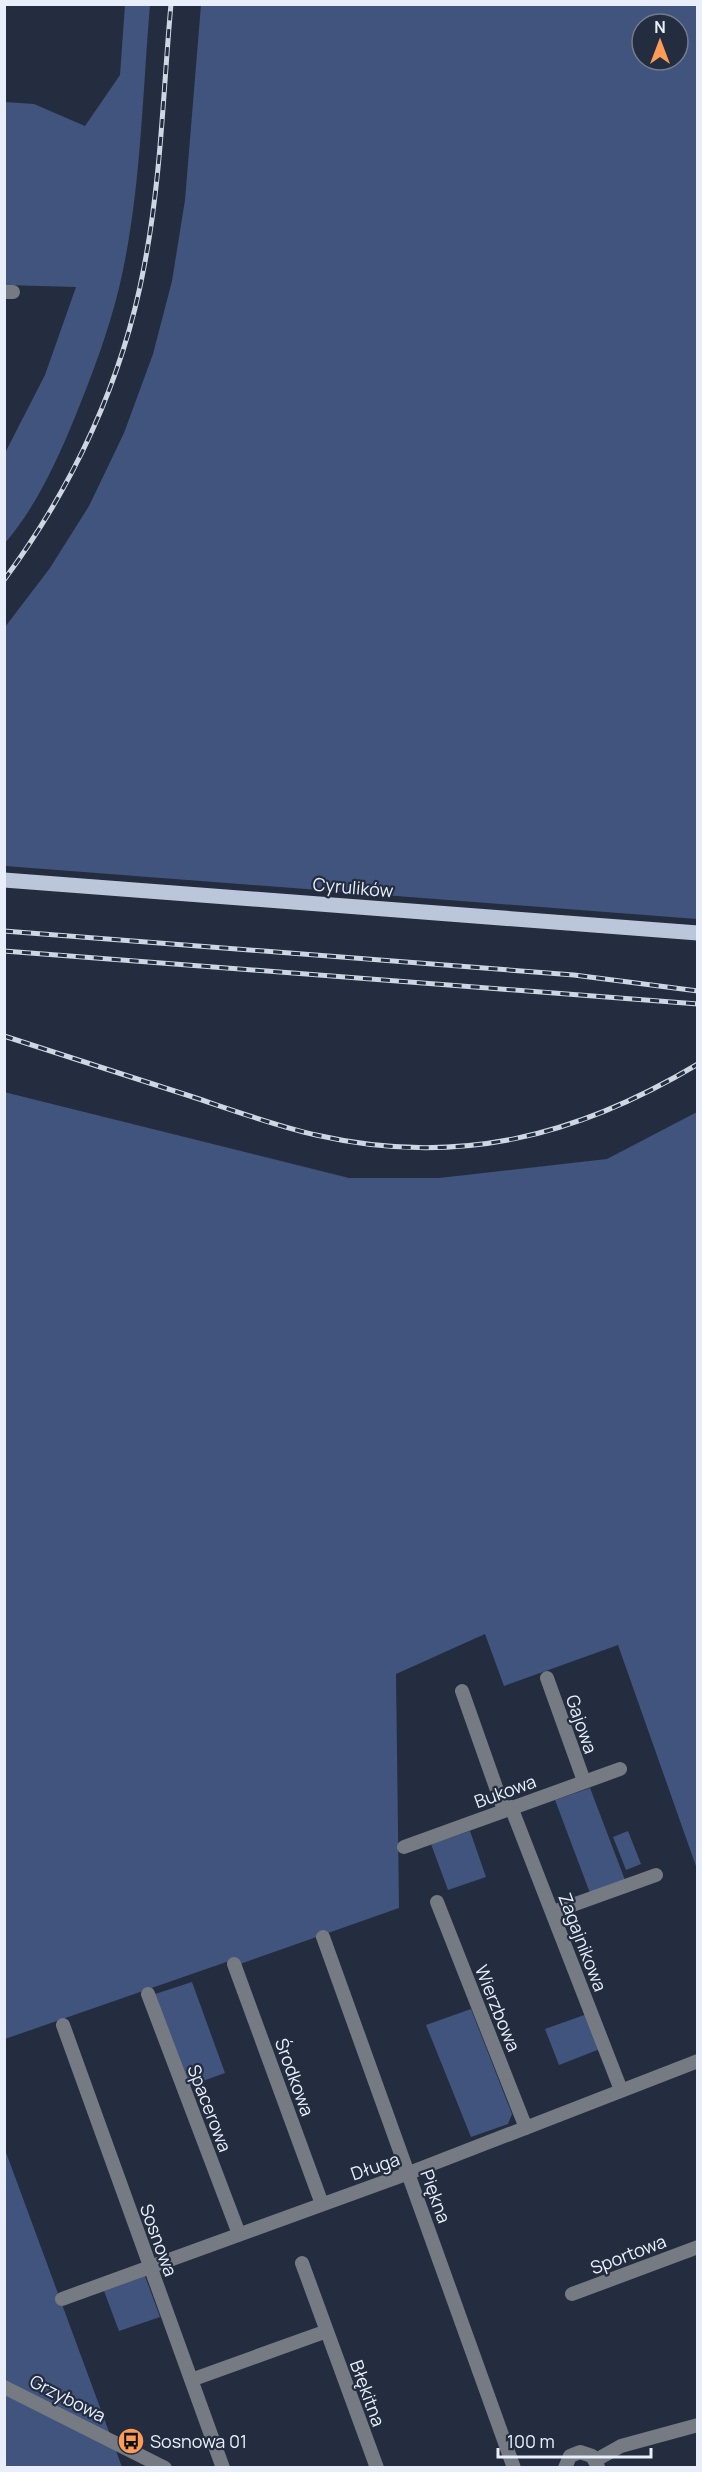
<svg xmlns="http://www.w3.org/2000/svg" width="702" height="2472" font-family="Manrope,sans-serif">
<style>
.green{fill:#40547e;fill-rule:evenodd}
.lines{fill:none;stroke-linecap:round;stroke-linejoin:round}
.minor{stroke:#757a83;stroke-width:14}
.major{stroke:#bcc6da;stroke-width:15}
.rail-casing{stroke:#cfd6e3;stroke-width:5}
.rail{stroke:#242d3f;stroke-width:3;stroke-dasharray:9;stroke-linecap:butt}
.labels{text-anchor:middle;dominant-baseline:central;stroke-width:4.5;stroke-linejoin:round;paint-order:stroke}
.street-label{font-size:18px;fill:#e8effb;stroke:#242d3f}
.poi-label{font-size:18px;fill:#e8effb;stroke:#242d3f;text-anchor:start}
</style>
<rect width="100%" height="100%" fill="#242d3f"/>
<path class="green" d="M125 5H150C142 99 141 196 119 288 108 333 92 375 75 417 57 461 36 507 5 543V453L45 375 76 287 5 285V102L34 104 85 126 120 75Z
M201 5H697V919L5 866V627L50 568 89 506 124 433 153 354 172 281 185 200ZM642 24H678V60H642Z
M4 1092 349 1178H439L607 1159 697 1112V1869L618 1645 504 1686 485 1634 396 1674 399 1908 240 1964 239 1960 235 1959 5 2039Z
M590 1788 625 1880 590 1893 555 1800Z
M470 1831 486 1877 448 1890 431 1844Z
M628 1831 641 1864 626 1870 613 1837Z
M192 1982 225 2073 189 2086 155 1994Z
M471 2009 512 2114 508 2124 471 2137 426 2025Z
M587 2014 600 2049 559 2065 545 2029Z
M4 2147 122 2467H5Z
M145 2276 160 2317 119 2331 104 2291Z"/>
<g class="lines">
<path class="minor" d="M4 292H13
M547 1678 584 1781
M462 1691 504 1810
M511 1807 621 2090
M404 1847 620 1769
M437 1902 526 2128
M553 1912 656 1875
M323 1937 514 2468
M234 1964 322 2204
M148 1994 239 2234
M63 2025 223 2468
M302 2263 377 2468
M572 2294 698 2247
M62 2299 409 2173 698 2061
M191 2380 327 2331
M4 2387 165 2468
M596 2460 621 2446 698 2425
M565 2468 570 2456 580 2452 592 2456 598 2467"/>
<path class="major" d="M4 880 698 933"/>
<defs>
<path id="rail" d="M4 580C73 487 123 380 144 267 161 181 163 92 171 4
M4 931 574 975 698 991
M4 951 698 1004
M4 1036C66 1056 128 1076 190 1096 232 1110 273 1125 316 1135 456 1167 576 1137 698 1064"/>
</defs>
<use href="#rail" class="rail-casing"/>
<use href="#rail" class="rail"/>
</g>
<defs>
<symbol id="bus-disc" viewBox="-11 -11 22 22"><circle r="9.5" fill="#fe9c57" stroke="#242d3f"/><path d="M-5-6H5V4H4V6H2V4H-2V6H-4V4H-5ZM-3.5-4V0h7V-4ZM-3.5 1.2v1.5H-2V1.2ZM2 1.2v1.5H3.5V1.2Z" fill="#111"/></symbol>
</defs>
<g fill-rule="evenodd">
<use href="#bus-disc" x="116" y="2426" width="30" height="30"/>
</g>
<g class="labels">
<g class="street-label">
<text transform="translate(353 887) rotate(5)">Cyrulików</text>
<text transform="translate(582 1724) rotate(71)">Gajowa</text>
<text transform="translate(505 1791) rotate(-20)">Bukowa</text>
<text transform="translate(583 1942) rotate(69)">Zagajnikowa</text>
<text transform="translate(498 2008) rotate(68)">Wierzbowa</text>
<text transform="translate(295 2077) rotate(70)">Środkowa</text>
<text transform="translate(210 2108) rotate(69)">Spacerowa</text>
<text transform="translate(375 2166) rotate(-19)">Długa</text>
<text transform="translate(436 2196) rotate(70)">Piękna</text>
<text transform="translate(159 2240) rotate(70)">Sosnowa</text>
<text transform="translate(628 2254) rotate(-21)">Sportowa</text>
<text transform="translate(368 2393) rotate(70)">Błękitna</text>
<text transform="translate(68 2398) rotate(27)">Grzybowa</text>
</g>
<g class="poi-label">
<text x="150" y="2441">Sosnowa 01</text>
</g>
</g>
<rect width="702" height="2472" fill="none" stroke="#e8effb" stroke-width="12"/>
<g transform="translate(660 42)"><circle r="28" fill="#242d3f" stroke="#727b8a" stroke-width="1.5"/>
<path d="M0-4.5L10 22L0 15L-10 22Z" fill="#fe9c57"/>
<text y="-9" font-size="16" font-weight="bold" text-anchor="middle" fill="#e8effb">N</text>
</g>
<path d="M498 2448v9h153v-9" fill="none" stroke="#e8effb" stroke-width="3"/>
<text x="507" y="2448" font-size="18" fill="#e8effb" stroke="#242d3f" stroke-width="4.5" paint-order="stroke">100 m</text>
</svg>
